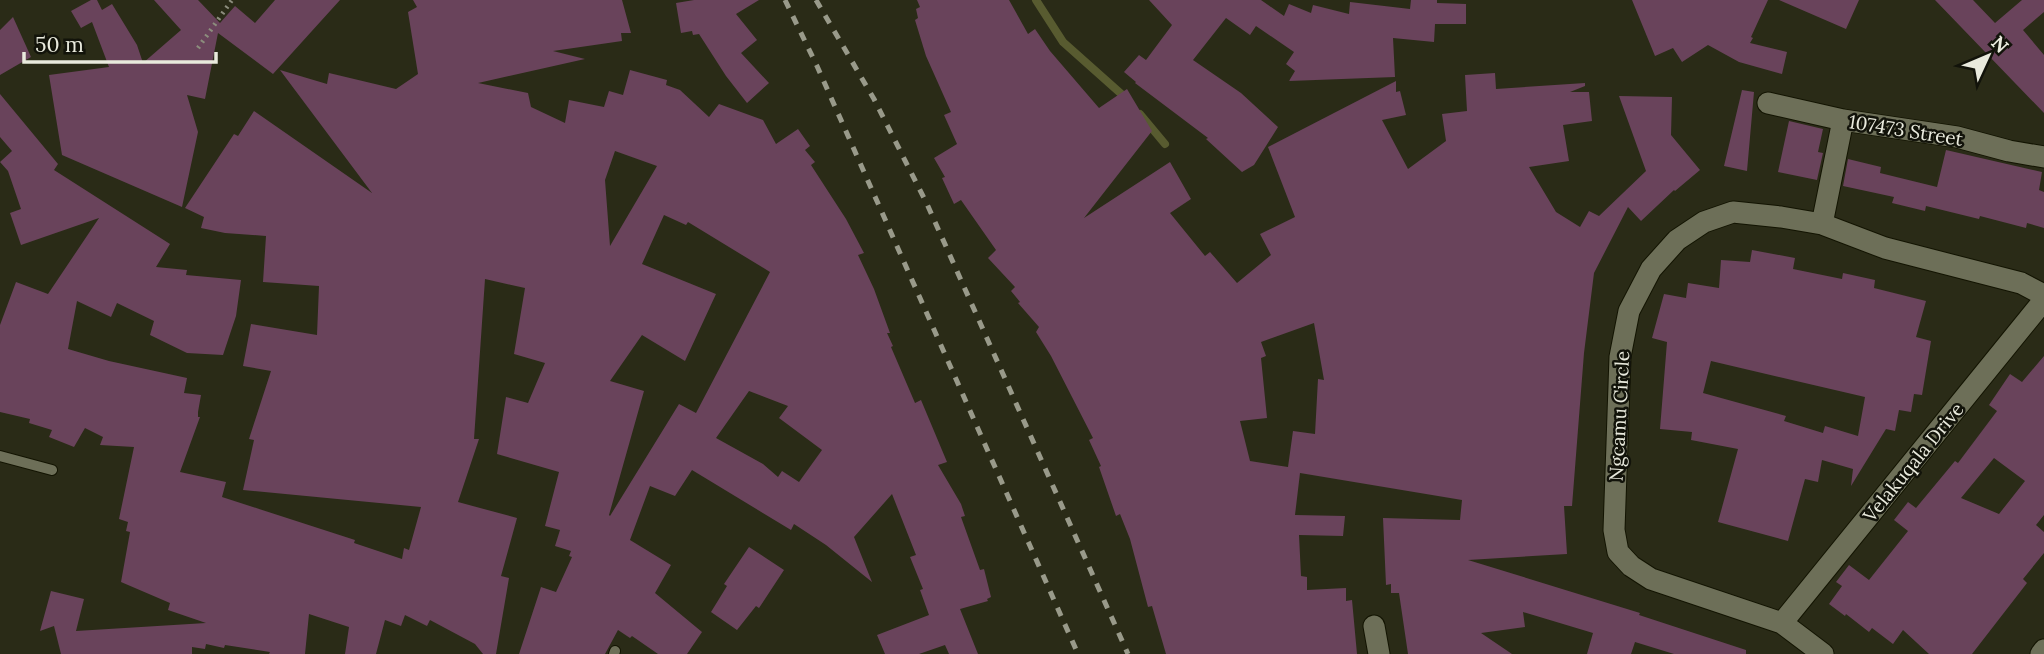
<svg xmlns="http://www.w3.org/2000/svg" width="2044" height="654" font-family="Lora,serif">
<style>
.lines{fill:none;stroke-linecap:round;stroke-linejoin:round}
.stream{stroke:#585b30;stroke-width:8}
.building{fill:#69435b;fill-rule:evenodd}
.lane-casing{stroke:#131402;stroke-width:12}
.street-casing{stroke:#131402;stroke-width:23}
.path{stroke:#8c8d7d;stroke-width:4.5;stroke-dasharray:2 5;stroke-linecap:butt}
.lane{stroke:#6d6f58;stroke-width:10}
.street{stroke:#6d6f58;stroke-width:21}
.rail{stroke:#999a8a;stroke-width:5;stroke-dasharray:9 9;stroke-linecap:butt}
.labels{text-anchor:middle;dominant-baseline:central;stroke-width:5;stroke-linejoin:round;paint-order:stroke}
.street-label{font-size:19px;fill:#e9eadd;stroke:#12130a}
</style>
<rect width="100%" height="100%" fill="#2a2b17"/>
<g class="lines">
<path class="stream" d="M1036 0 1063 42 1127 99
M1140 114 1165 144"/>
</g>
<path class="building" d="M91 0H97L102 10 112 4 137 45 143 63 181 30 154 0H198L220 23 235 6 255 23 275 0H340L273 74 218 33 205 99 187 95 198 132 182 207 62 155 49 75 109 67 92 22 81 28 71 11Z
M413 0H622L631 33H621L622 41 553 51 585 59 478 83 528 93 531 107 565 123 569 100 604 107 609 91 623 95 630 70 667 80 666 85 680 90 709 117 719 104 763 120 776 144 798 129 810 146 805 150 815 162 811 165 846 219 864 253 858 255 874 289 890 333H887L893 346 891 347 915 403 921 400 947 462 938 465 961 504 965 516 961 517 980 570 984 569 991 597 987 599 988 601 960 609 978 654H949L945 645 919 654H885L877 635 929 615 920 590 923 589 910 557 916 555 892 494 854 537 872 582 826 545 794 524 791 530 692 470 675 496 650 486 630 540 671 565 655 593 702 632 687 654H658L632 636 630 638 618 630 605 654H519L541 587 556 592 572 557 569 556 571 551 555 546 560 530 545 526 559 472 497 454 506 397 528 403 545 363 514 354 525 288 485 279 474 439H479L458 502 517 518 501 576 509 578 496 654H483L475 644 430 620 427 626 405 615 401 626 385 620 376 654H345L349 627 309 614 305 654H269L270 652 225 645 224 648 206 644 205 649 192 647V654H61L54 626 40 631 51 591 84 599 76 631 206 623 168 610 170 603 121 582 130 532 126 531 128 522 119 519 134 447 100 445 103 437 85 428 74 447 49 437 52 430 29 423 30 419 0 412V325L16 282 48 294 99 218 21 245 10 213 21 209 8 171 0 162 12 151 0 137V94L58 164 54 170 170 244 156 267 187 270 186 275 241 280 236 316 223 355 187 353 150 335 154 321 117 303 111 317 77 301 68 349 109 361 187 378 184 393 201 395 198 412V417H200L180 472 226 482 222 497 355 540 354 543 402 559 404 548 409 550 421 507 243 490 254 440 249 439 271 371 243 366 251 324 317 335 319 286 263 282 266 236 225 233 201 228 204 217 185 208 234 134 238 136 254 111 372 193 280 70 327 84 329 73 396 89 418 74 408 12 417 7ZM615 151 657 166 610 246 605 180ZM664 215 686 225 688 222 770 272 696 413 679 404 610 516 609 515 644 391 610 381 642 335 685 361 716 294 642 264ZM749 391 788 406 779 418 822 450 799 482 782 471 778 477 763 464 716 438Z
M694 0H759L736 14 757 40 741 53 769 83 747 103 726 76 699 34 693 35 692 31 681 33 676 3Z
M917 0H1009L1028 34 1035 29 1050 51 1099 108 1127 89 1152 131 1084 218 1170 162 1191 199 1170 213 1205 256 1210 252 1237 283 1271 255 1260 234 1295 217 1268 147 1396 81V92L1400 91 1406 115 1382 120 1408 169 1446 141 1442 114 1467 111 1465 75 1495 73 1496 89 1585 83V86L1570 92H1589L1592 121 1563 125 1569 161 1529 167 1556 212 1580 227 1589 211 1599 216 1646 171 1619 96 1672 97 1671 135 1700 170 1675 191 1674 190 1641 221 1628 207 1594 273 1584 353 1572 506H1564L1567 554 1468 560 1640 613 1639 615 1746 650V654H1674L1635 642 1631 654H1587L1593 633 1523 612 1525 627 1481 633 1512 654H1408L1399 593H1391V584L1386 585 1383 518 1460 520 1462 500 1300 473 1295 515 1345 516 1343 536 1299 535 1301 576 1307 577V590L1346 588V601L1352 600 1357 654H1166L1152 606 1148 607 1130 539 1120 514 1116 516 1099 467 1101 466 1089 440 1093 438 1051 356 1036 332 1039 327 1018 303 1020 302 1011 291 1015 287 988 258 996 250 961 200 954 204 942 178 945 177 934 158 957 144 944 115 951 112 926 56 915 20 918 18 916 9 920 7ZM1314 323 1324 380 1318 379 1315 434 1293 431 1288 467 1250 461 1240 421 1267 418 1261 358 1266 356 1261 342Z
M1149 0H1261L1284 16 1289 4 1311 13 1313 5 1349 14 1350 2 1410 9 1411 0H1437V3L1466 4V24H1435L1434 42 1393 38 1395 77 1289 81 1295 71 1286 64 1294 52 1256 26 1250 35 1226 18 1193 60 1241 93 1278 127 1254 165 1242 172 1206 139 1208 138 1135 83 1136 82 1124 72 1139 55 1146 60 1172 25Z
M1632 0H1768L1751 37 1753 38 1750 43 1787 52 1782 74 1739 62 1708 45 1682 62 1673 48 1655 56Z
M1779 0H1859L1846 29Z
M1935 0H1973L1995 23 2022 0H2044V12L2023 30 2044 55V113Z
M13 17 31 57 0 75V30Z
M1742 90 1754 92 1747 171 1724 166Z
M1789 121 1823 129 1818 152 1823 153 1817 180 1778 172Z
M1946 150 2042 172 2039 190 2044 192V228L2027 223 2026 228 1980 216 1979 219 1926 206 1925 211 1892 203 1894 197 1843 186 1848 159 1881 167 1880 173 1937 187Z
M1752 250 1795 258 1793 269 1842 279 1843 273 1875 280 1874 288 1926 301 1916 337 1931 341 1922 395 1914 394 1911 412 1899 410 1895 431 1886 429 1851 486 1853 469 1822 460 1818 482 1805 479 1788 541 1718 522 1738 449 1691 440 1692 432 1660 429 1667 342 1652 338 1664 294 1686 298 1688 283 1719 288 1721 260 1750 262ZM1711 361 1865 397 1858 436 1825 426 1823 433 1784 421 1786 416 1703 393Z
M2044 356V515L2036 525 2044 532V553L2023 579 2027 583 1972 654H1929L1903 630 1893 644 1872 628 1869 632 1846 614 1845 616 1829 604 1842 586 1836 582 1849 565 1869 580 1908 531 1894 520 1908 502 1916 508 1955 461 1958 463 1997 411 1989 405 2010 374 2022 382ZM1994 458 2025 481 1999 514 1961 498Z
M749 547 784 570 759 608 756 606 737 630 711 612 727 586 724 584Z"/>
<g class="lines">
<defs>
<path id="lane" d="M0 456 52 470
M614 654 615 651"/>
<path id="street" d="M1768 103 1843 120 1957 137 2009 151 2044 157
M1822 224 1843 120
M1782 623 2044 300
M1374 626 1379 654
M1823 654 1782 623 1651 579 1631 566 1618 552 1614 530 1620 357 1629 311 1651 269 1677 240 1704 222 1733 212 1781 217 1822 224 1885 248 2021 283 2044 295
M2041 654 2044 650"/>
</defs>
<use href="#lane" class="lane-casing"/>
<use href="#street" class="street-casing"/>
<path class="path" d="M198 48 232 0"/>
<use href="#lane" class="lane"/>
<use href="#street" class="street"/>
<path class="rail" d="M785 0 817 66 1078 654
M816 0 874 99 927 204 1128 654"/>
</g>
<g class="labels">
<g class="street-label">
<text transform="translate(1906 130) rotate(9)">107473 Street</text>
<text transform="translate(1619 416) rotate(-87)">Ngcamu Circle</text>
<text transform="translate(1913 462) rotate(-51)">Velakuqala Drive</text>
</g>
</g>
<g transform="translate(1988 56) rotate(46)" stroke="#12130a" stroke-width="5" paint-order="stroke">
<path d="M0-5L12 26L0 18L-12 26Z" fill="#e9eadd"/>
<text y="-10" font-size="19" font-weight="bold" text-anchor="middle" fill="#e9eadd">N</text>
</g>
<path d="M24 52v10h192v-10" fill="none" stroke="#e9eadd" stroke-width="3.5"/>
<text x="35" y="52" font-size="21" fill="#e9eadd" stroke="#12130a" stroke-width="5" paint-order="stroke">50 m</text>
</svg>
